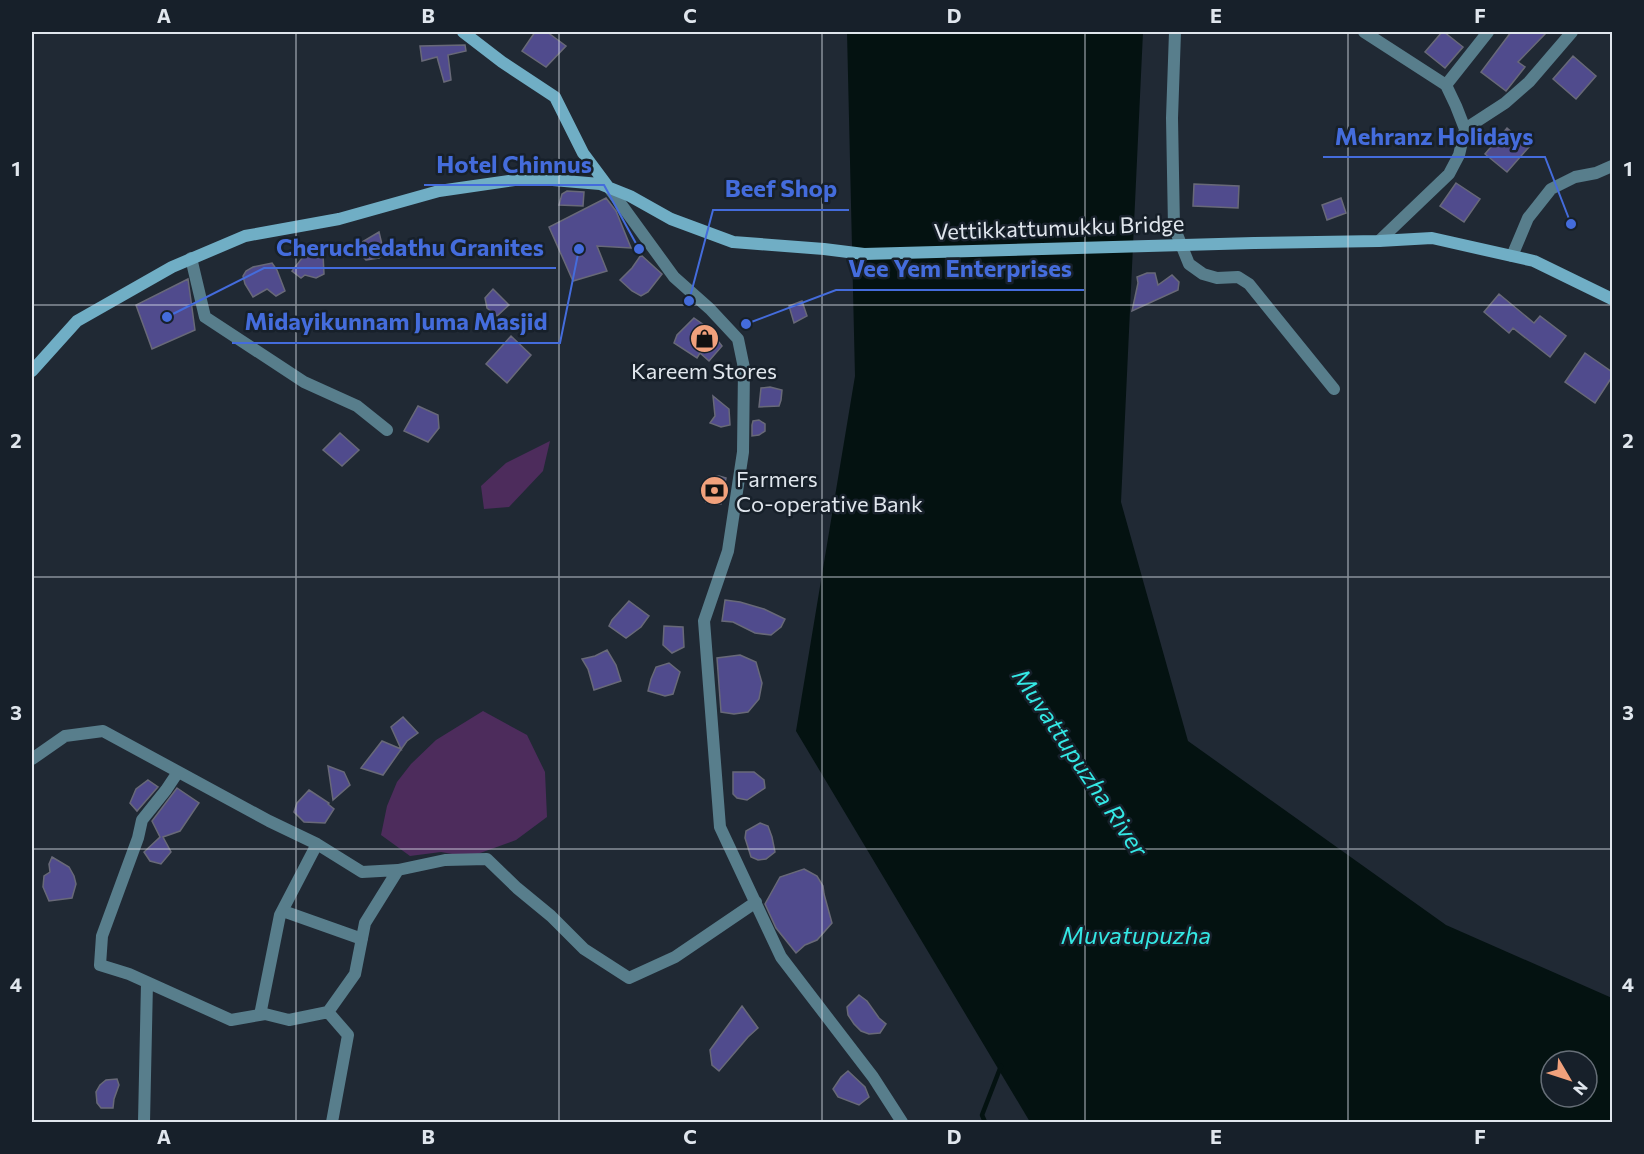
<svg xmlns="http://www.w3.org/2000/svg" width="1644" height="1154" font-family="Commissioner,sans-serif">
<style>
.green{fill:#4d2c5c}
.water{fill:#041211;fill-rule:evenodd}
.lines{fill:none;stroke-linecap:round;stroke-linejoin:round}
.stream{stroke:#041211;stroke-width:4.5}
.building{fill:#504b8d;stroke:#686978;stroke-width:1.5}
.street{stroke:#587e8c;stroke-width:12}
.secondary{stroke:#70aec5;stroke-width:12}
.grid{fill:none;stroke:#e0e6ed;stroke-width:1.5;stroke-opacity:0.55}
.labels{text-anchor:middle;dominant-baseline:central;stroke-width:5;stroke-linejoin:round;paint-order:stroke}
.street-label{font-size:22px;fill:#e0e6ed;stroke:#17202a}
.poi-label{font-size:22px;fill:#e0e6ed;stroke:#17202a}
.water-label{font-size:24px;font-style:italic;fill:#34e8e5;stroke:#17202a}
.leader{fill:none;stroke:#446cdc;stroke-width:2}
.callout-dot{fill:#446cdc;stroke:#17202a;stroke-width:2}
.callout-label{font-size:24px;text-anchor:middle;font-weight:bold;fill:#446cdc;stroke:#17202a;stroke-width:5;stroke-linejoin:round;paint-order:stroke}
.neatline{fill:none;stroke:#e0e6ed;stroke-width:2}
.grid-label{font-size:20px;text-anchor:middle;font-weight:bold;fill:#e0e6ed}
</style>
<rect width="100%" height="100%" fill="#202934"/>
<path class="green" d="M550 441 543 471 509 507 484 509 481 486 506 463Z
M483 711 527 735 545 772 547 817 516 840 469 857 441 852 410 856 381 835 387 806 397 782 411 764 436 740Z"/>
<path class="water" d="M847 32H1143L1121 502 1188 741 1446 925 1612 998V1122H1030L796 731 855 376ZM1551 1061H1587V1097H1551Z"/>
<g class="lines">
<path class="stream" d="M985 1122 982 1115 1001 1066"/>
</g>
<path class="building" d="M535 32H547L566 46 546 67 522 51Z
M1442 32H1444L1463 47 1445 68 1425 52Z
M1511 32H1547L1518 62 1525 67 1506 91 1481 72Z
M465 45 466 51 448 55 451 80 444 82 437 57 422 61 420 46Z
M1573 56 1596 76 1576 99 1553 79Z
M1507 128 1529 147 1507 172 1485 154Z
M1456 183 1480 199 1464 222 1440 206Z
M1194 184 1239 186 1238 208 1193 206Z
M567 191 584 192 583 206 559 205 562 194Z
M606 198 616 211 631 248 597 246 607 271 573 281 549 227Z
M1341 198 1346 213 1327 220 1322 205Z
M379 232 384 253 379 258 366 260 362 256 357 245Z
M306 253 323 254 324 274 316 278 305 275 301 278 292 271Z
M641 255 662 274 648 292 641 296 632 291 620 280 632 268Z
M272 263 277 270 285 291 276 296 267 289 253 297 245 284 243 276 246 271 253 267Z
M1147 273H1155L1158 285 1172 275 1179 282 1178 290 1132 311 1138 283 1137 277Z
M188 279 195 330 152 349 136 305Z
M493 289 509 305 497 316 487 308 485 298Z
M1499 294 1534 323 1540 316 1566 336 1550 357 1513 328 1509 333 1484 312Z
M802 301 807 316 794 323 789 306Z
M694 318 707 327 722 346 709 361 700 353 697 358 674 343 677 335Z
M511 336 531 355 507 383 486 364Z
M1585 353 1612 372V377L1595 403 1565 382Z
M770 387 782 390 781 400 779 406 759 407 761 388Z
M713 396 729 409 730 425 721 427 710 423 715 416Z
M418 406 438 415 439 428 428 442 404 431Z
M759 420 765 424V431L759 435 752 436V425L753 421Z
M340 433 359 450 342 466 323 450Z
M719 476 726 478 721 504 706 502 708 478Z
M725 600 740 602 764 609 785 619 781 627 771 635 755 633 733 622 722 621Z
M629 601 649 616 641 627 626 638 609 626 612 620Z
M664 626 683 627 684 647 672 653 663 645Z
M607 650 616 665 621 681 594 690 588 669 582 659 595 656Z
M740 655 756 662 762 683 759 699 748 712 734 714 721 712 717 658Z
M669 663 680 672 673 694 665 696 648 691 651 679 656 667Z
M403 717 418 733 407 741 383 775 361 768 382 741 401 749 391 727Z
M328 766 344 772 350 785 333 800Z
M733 772H754L764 780 765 788 747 800 737 798 733 794Z
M148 780 158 787 137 811 130 803 136 789Z
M177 788 199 803 180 831 163 837 171 852 161 864 150 861 144 852 160 837 152 821Z
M309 790 329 803 328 804 334 809 325 823 304 822 294 812 297 803Z
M760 823 768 826 772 837 775 852 766 859 758 860 751 857 745 838 746 831Z
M52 857 69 867 74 876 76 884 72 898 49 901 43 887 44 876 50 872 49 864Z
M804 869 817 876 823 886 824 894 832 923 817 940 805 945 796 953 776 928 765 904 780 877Z
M859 995 867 1001 879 1018 886 1024 880 1033 869 1034 861 1031 854 1024 848 1015 847 1007Z
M742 1006 758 1028 748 1037 719 1071 712 1065 710 1050Z
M848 1071 865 1087 869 1097 859 1105 838 1097 833 1089 841 1077Z
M117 1079 119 1085 114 1099 113 1108H101L97 1103 96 1092 100 1085 106 1080Z"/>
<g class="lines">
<path class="street" d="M1175 32 1172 118 1174 227 1189 264 1203 274 1217 278 1238 277 1249 284 1334 389
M1364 32 1446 85 1456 106 1465 129 1459 155 1449 174 1379 241
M1446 85 1488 32
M1465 129 1505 103 1529 82 1572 32
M610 189 674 277 710 309 738 339 744 368 743 452 728 551 704 621 720 827 781 957 873 1077 902 1122
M1512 256 1528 218 1551 189 1575 177 1596 173 1612 166
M191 258 205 317 304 382 357 406 387 430
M32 759 65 736 103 731 269 821 317 844 362 872 398 870 445 860 487 859 517 888 551 916 584 949 629 978 675 957 756 902
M178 772 166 790 142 820 138 838 102 936 100 965 129 974 231 1020 265 1014 289 1020 328 1012 355 974 365 923 398 870
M283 911 362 939
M328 1012 348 1035 332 1122
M260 1015 280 915 317 844
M144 1122 147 983"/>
<path class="secondary" d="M463 32 502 62 555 97 583 153 609 188
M32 371 77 321 172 267 245 236 339 219 439 191 529 178 600 184 630 196 671 219 733 242 824 249 864 254 1254 243 1379 241 1432 238 1534 261 1612 299"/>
</g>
<path class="grid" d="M296 32V1122M559 32V1122M822 32V1122M1085 32V1122M1348 32V1122M32 305H1612M32 577H1612M32 849H1612"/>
<defs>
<symbol id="shop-disc" viewBox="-11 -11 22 22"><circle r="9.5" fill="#f1a17c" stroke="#17202a"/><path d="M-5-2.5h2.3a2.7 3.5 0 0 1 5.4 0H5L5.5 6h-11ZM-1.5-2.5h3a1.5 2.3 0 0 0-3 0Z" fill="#111"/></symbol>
<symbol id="bank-disc" viewBox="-11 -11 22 22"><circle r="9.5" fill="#f1a17c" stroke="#17202a"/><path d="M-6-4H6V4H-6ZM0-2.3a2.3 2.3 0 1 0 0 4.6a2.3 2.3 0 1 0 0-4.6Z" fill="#111"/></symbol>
</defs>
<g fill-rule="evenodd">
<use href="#shop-disc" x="688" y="322" width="33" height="33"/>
<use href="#bank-disc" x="698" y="474" width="33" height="33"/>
</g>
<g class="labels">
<g class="street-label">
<text transform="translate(1059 227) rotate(-2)">Vettikkattumukku Bridge</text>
</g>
<g class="poi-label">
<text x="704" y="370">Kareem Stores</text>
<text x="736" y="478" text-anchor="start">Farmers<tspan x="736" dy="25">Co-operative Bank</tspan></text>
</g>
<g class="water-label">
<text transform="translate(1081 762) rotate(56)">Muvattupuzha River</text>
<text x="1136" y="934">Muvatupuzha</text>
</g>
</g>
<path class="leader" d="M1571 224L1545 157H1323M639 249L604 185H424M689 301L713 210H849M167 317L264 268H556M746 324L836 290H1084M579 249L560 343H232"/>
<g class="callout-dot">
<circle cx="1571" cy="224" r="6"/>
<circle cx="639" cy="249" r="6"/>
<circle cx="689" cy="301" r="6"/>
<circle cx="167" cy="317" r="6"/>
<circle cx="746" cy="324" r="6"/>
<circle cx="579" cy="249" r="6"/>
</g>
<g class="callout-label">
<text x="1434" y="145">Mehranz Holidays</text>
<text x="514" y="173">Hotel Chinnus</text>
<text x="781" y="197">Beef Shop</text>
<text x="410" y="256">Cheruchedathu Granites</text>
<text x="960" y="277">Vee Yem Enterprises</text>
<text x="396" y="330">Midayikunnam Juma Masjid</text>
</g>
<rect width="1644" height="1154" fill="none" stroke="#17202a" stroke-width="66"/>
<g transform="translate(1569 1079) rotate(129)"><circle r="28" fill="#17202a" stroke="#676f78" stroke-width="1.5"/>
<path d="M0-4.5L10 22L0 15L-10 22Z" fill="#f1a17c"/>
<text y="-9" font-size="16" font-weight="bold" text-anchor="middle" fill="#e0e6ed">N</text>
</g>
<rect x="33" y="33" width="1578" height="1088" class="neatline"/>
<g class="grid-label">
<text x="164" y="23">A</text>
<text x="428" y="23">B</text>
<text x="690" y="23">C</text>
<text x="954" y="23">D</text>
<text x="1216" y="23">E</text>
<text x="1480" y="23">F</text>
<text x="16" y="176">1</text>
<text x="1628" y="176">1</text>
<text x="16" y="448">2</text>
<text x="1628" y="448">2</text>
<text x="16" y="720">3</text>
<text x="1628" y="720">3</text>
<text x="16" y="992">4</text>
<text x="1628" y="992">4</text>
<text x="164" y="1144">A</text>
<text x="428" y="1144">B</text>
<text x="690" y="1144">C</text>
<text x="954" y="1144">D</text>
<text x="1216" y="1144">E</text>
<text x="1480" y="1144">F</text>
</g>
</svg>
